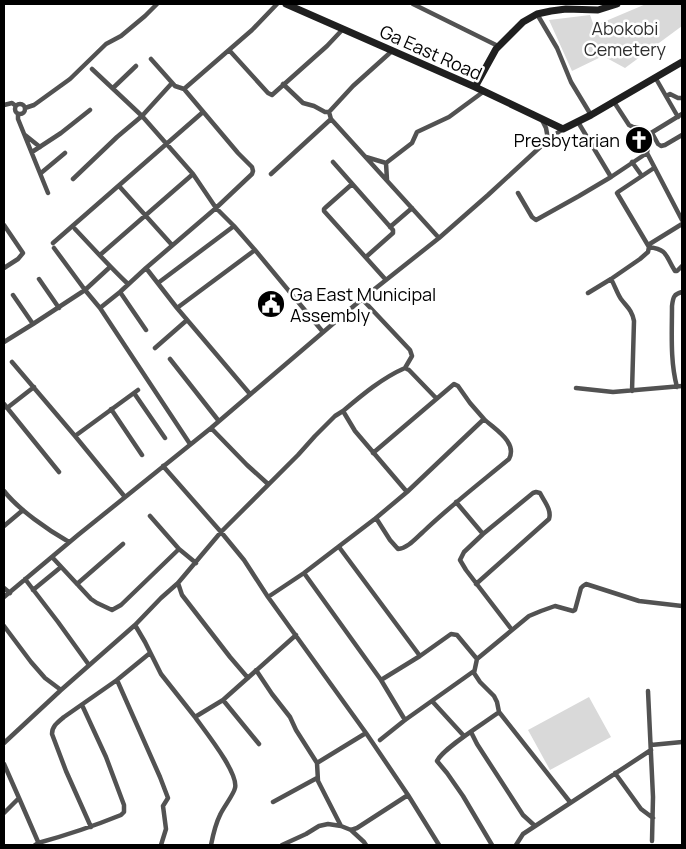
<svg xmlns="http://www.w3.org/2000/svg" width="686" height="849" font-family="Manrope,sans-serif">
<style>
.green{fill:#d9d9d9}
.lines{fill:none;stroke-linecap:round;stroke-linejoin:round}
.street{stroke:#525252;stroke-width:4.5}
.secondary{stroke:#1f1f1f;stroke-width:7}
.labels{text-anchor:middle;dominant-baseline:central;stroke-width:5;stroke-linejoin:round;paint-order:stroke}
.park-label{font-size:18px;fill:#303030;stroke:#fff}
.street-label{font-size:18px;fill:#000;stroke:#fff}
.poi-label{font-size:18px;fill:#000;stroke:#fff;text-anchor:end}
</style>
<rect width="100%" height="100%" fill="#fff"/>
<path class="green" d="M646 4H681L682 9V26L625 68 603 56 572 71 549 20 590 15 594 26Z
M589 697 611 737 550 770 528 730Z"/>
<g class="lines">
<path class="street" d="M413 4 498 46
M537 14 557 48 571 82 591 115
M229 50 268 93 272 95 327 46 343 29
M151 59 175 86 184 89 252 30 277 4
M92 69 142 116 193 174 216 208 234 226 255 250 323 332
M655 77 678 117
M283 84 303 103 314 106 325 112H329
M113 88 136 66
M184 89 238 153 252 167 253 171 252 174 216 208 146 268 177 308 250 394
M666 96 670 94 678 98H682
M614 102 629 125 633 127 643 129 647 135 649 141 647 153 682 220
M15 109a5 5 0 1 1 10 0a5 5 0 1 1-10 0Z
M4 105 12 103 16 106
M25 108 34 105 70 79 106 44 121 36 145 16 157 4
M18 114V119L48 193
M331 119 439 238
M331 119 329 112 353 86 392 51
M542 120 546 128 548 139
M578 122 611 177 647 153
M651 133 682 114
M652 133 658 144 661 146 665 145 682 135
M25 135 40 147
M32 152 61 133 90 110
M366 157 386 163
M333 162 393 230V233L366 257
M632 162 642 176
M386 163 412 143 417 132 449 117 483 92
M386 163 387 180
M41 173 65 153
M271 174 331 119
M73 179 117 137 142 116 172 83
M351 185 325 208 324 209V211L386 280
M119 186 172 245
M518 193 532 217 536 220 579 196 611 177
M4 225 23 253 18 259 4 268
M390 227 412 208
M75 229C93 248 109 266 128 284
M53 243 203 112
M648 245 682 224
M649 247C669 250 665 256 675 271H677L682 266
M54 248 85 290 100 308 190 444
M100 255 193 174
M39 279 59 308
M611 279C615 286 617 293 621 299 627 307 632 310 634 321L632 391
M158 283 234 226
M120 292 146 330
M588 293 611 279 640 259 648 252 649 247 617 193 618 192 654 168
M13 295 33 324
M362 299 410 350 412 356 405 368
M100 308 120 292 146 268
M177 308 255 250
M4 342 33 324 85 290 110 267
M155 348 187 320
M170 359 218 420
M12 362 75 436 125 497
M677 387C670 361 672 333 672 306 673 297 674 294 682 292
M576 388 613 392 682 386
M134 393 165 438
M4 404 59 472
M7 408 34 387
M111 409 142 455
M343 411C362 395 382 378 405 368L409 370 436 398
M211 428 247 465 268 484
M75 436 138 390
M373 453 454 384 458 386 470 403 484 419
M163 466 221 532 244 560 268 597 366 733 408 795 439 845
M4 491C19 510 48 530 69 542
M456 502 483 534 464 552 460 560 466 570 512 630
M150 516 179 549
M4 526 23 510
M339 547 420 656
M52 557 91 599 97 603 112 610 121 605 179 549 196 563
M304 573 381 680 405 720
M25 579 58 622 89 665
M178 583 182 595 230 657 248 678
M77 584 123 544
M476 584 549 519C552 510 544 501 540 493L536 492 533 493 483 534
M4 588 10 593
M33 590 61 567
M4 597 78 535 211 428 362 299 439 238 488 195 550 138 563 129
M268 597 304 573 376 518 407 492 484 419C494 429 518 442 509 459 480 483 450 506 423 532 416 538 408 548 398 549L390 540 376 518
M4 626 31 662 45 678 61 690
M296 635 223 700 195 717 161 674 145 642 135 625 161 598 178 583 221 532 298 455 315 436 335 416 343 411 355 431 407 492
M150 653 117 680 160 777 168 798 163 806 166 829 161 845
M256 670 272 694 290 717 296 730 317 763 318 781 341 826
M381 680 420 656 451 634 457 635 477 659
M648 691 653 797 652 841
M223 700 259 744
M432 701 464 736
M195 717C204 730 239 773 235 788 234 794 223 808 220 815 215 825 213 835 211 845
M471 732 477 744 523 815 535 826
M380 740 405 720 474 671
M4 743 61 690 135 625
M651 745 682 742
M317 763 366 733
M4 764 19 798 4 813
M615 773 641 809 653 818
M19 798 39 844
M273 802 317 778
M570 802 499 712 497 702 494 696 480 682 474 673 477 659 529 616 541 611 555 606 573 611 575 610 581 588 583 586 586 584 639 601 682 606
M91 827 66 771 52 734C52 726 58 722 64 717L117 680
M351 830 364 842 366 845
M35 845 38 843C67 835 94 826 121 815L124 812V805L106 757 82 705
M282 845 306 834 319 826 328 824 341 826 351 830 357 828 408 795
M492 845 463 796 447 773 437 761C443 748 486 722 499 712
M516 845 523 834 651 750"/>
<path class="secondary" d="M286 4 475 87 563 129 591 115 682 62
M475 87 496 49 523 22 537 14 551 11 566 9 598 10 617 4"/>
</g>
<defs>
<symbol id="church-disc" viewBox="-11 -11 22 22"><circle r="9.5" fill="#000" stroke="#fff"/><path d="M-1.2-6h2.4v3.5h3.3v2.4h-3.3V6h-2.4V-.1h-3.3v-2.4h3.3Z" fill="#fff"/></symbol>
<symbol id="civic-disc" viewBox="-11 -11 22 22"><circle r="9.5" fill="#000" stroke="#fff"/><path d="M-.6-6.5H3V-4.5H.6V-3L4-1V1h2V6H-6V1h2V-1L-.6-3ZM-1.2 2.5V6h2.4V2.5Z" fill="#fff"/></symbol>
</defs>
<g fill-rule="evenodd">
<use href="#church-disc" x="623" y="124" width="32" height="32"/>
<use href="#civic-disc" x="255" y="288" width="32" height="32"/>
</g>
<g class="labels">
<g class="park-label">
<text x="625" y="28">Abokobi<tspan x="625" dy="21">Cemetery</tspan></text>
</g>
<g class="street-label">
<text transform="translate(431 52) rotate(24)">Ga East Road</text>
</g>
<g class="poi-label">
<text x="620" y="140">Presbytarian</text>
<text x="290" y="294" text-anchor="start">Ga East Municipal<tspan x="290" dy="21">Assembly</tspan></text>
</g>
</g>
<rect width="686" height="849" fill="none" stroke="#000000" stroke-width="10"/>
</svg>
